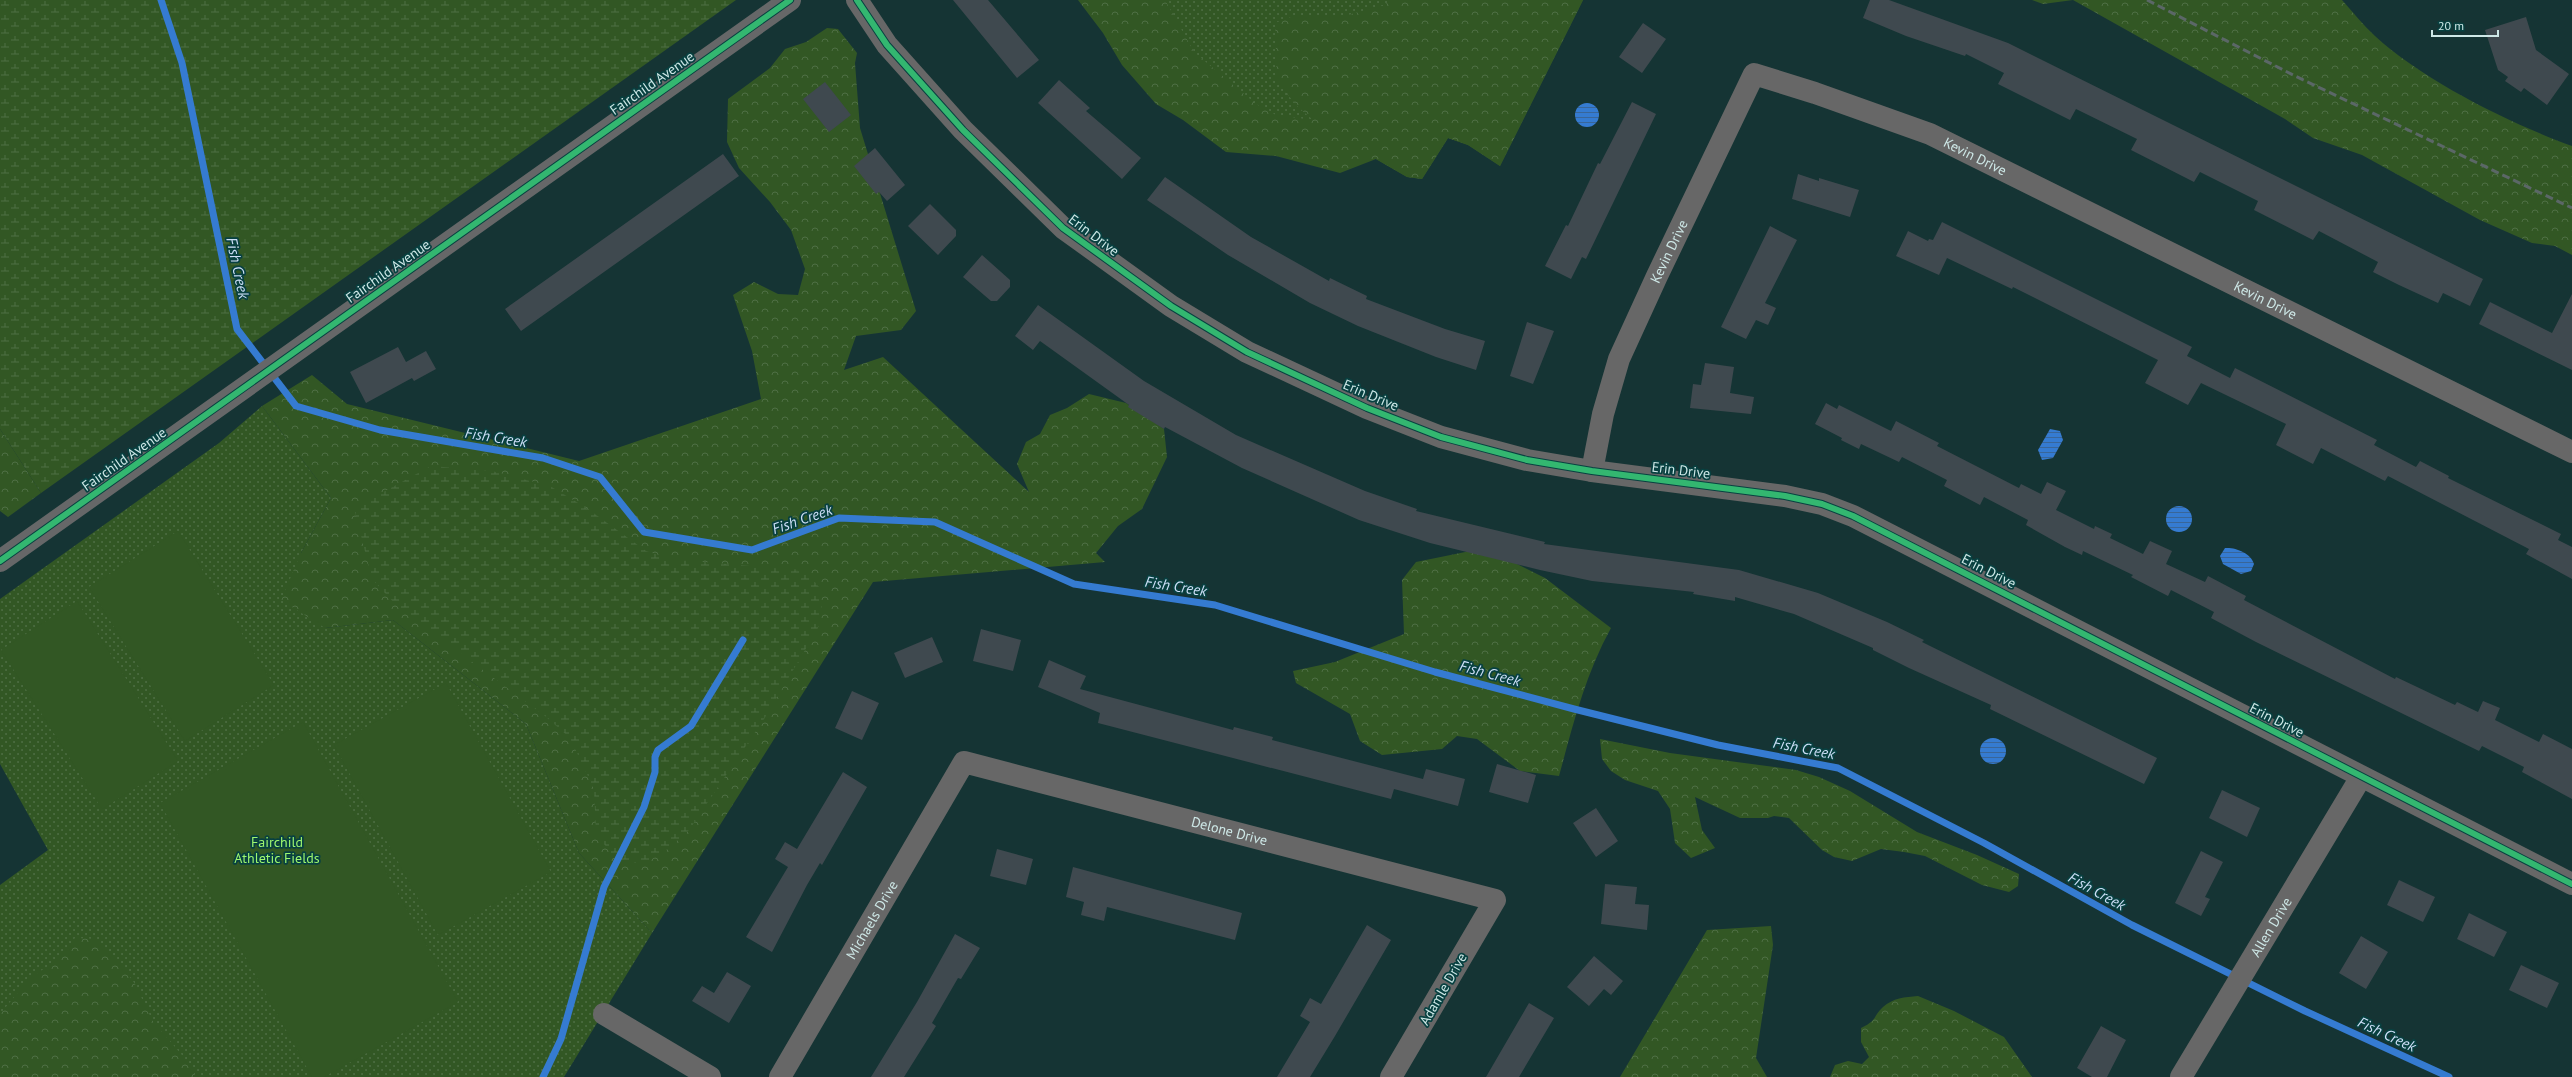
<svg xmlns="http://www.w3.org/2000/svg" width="2572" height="1077" font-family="'PT Sans',sans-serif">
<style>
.grass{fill:url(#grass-dots)}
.forest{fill:url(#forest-crowns)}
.wetland{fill:url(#wetland-marsh)}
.garden{fill:#325724}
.water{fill:url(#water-rules)}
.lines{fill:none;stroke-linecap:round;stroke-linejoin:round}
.stream{stroke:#357bd1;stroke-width:7}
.building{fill:#3f494f}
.street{stroke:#676767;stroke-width:22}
.secondary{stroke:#666768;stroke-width:22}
.rail{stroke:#5b6767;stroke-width:3;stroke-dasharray:8 4;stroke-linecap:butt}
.cycleway-casing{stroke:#084141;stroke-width:8}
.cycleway{stroke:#33b770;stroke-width:6}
.labels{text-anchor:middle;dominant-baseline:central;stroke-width:3.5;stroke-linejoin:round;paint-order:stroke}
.street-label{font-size:14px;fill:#cee8e7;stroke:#084141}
.park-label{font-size:14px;fill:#9ef76f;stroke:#084141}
.water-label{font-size:15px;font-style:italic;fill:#cddff7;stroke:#084141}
</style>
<defs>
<pattern id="grass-dots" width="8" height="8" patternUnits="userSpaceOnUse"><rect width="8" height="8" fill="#325724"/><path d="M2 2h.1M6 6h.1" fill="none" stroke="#4e6f44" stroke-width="1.8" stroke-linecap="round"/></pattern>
<pattern id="forest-crowns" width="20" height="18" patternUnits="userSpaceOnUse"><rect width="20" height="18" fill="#325724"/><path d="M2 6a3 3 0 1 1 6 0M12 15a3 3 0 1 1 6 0" fill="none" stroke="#4e6f44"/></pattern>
<pattern id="wetland-marsh" width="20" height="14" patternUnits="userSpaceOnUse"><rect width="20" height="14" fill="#325724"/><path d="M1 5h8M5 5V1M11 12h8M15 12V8" fill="none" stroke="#4e6f44"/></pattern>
<pattern id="water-rules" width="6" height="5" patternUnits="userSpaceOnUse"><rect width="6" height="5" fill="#357bd1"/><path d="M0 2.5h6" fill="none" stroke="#396699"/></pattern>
</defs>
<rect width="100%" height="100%" fill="#153434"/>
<path class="grass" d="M1102 0H1583L1500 166 1468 145 1448 138 1422 179 1407 177 1329 132 1313 152Z
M262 406 331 498 301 553 325 628 393 620 526 724 579 853 652 933 564 1077H0V885L48 850 0 764V599L219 443Z"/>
<path class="forest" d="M1078 0H1165L1194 52 1256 104 1276 115 1313 120 1298 107 1277 82 1275 23 1296 15 1341 17 1384 5 1392 0H1583L1500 166 1468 145 1448 138 1422 179 1407 177 1376 159 1340 173 1276 156 1226 152 1183 120 1156 104 1122 65 1103 33Z
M2032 0H2342C2353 12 2363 25 2375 36 2424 81 2509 123 2572 146V255L2555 246 2532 243 2480 220 2362 155 2313 138 2285 119 2073 0 2043 4Z
M827 28 838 29 857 53 855 63 860 128 916 311 901 330 856 336 844 370 883 357 1029 492 1017 464 1026 442 1040 434 1050 415 1067 408 1089 394 1126 403 1164 429 1167 457 1142 509 1118 526 1096 553 1105 562 873 582 652 933 579 853 526 724 393 620 325 628 281 600 301 553 331 498 262 406 312 375 347 404 579 461 761 399 752 351 733 295 754 282 778 294 798 295 805 269 791 230 770 202 739 168 727 142 728 99 770 68 785 49 806 42Z
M0 429 41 493 8 517 0 511Z
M1485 548 1545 578 1611 628C1585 675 1573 725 1559 776L1520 771 1477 739 1457 736 1442 749 1382 755 1360 741 1350 714 1296 683 1293 671 1335 662 1404 634 1402 580 1416 562Z
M1600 739 1670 753 1796 770 1819 777 1850 791 1917 832 1977 855 2019 874 2018 886 2009 892 1982 885 1925 856 1904 852 1881 849 1852 861 1834 857 1822 850 1789 818 1774 816 1768 818H1740L1695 797 1702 830 1715 848 1691 858 1675 843 1670 809 1658 791 1625 780 1611 771 1602 759Z
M1771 926 1773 945 1756 1058 1767 1077H1620L1707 930Z
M75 938 97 939 118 961 135 984 152 1020 192 1067 195 1077H0V1014L30 978 57 960Z
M1918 996 1954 1011 2004 1037 2032 1077H1830L1835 1065 1848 1061 1862 1064 1869 1057 1861 1042V1028C1878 1020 1873 1016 1883 1007 1893 998 1905 997 1918 996Z"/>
<path class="wetland" d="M0 0H736L41 493 0 429Z
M431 466 492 471 550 486 588 509 646 551 671 559 806 571 819 587 822 604 818 628 766 716 689 830 664 852 643 864 615 859 596 833 594 789 570 738 545 716 397 606 372 579 354 508Z"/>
<path class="garden" d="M178 531 274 685 185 741 89 587Z
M77 601 178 761 102 809 1 650Z
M446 683 551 872 438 935 334 745Z
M303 722 458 1002 324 1077H312L160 803Z"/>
<path class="water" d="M1575 115a12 12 0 1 1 24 0a12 12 0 1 1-24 0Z
M2050 429 2060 431 2063 440 2053 458 2042 460 2038 450Z
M2166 519a13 13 0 1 1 26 0a13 13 0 1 1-26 0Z
M2225 548C2235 547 2251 553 2254 564L2251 571 2241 574 2223 564 2220 556Z
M1980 751a13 13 0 1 1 26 0a13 13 0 1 1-26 0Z"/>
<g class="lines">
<path class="stream" d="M161 0 182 63 237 329 296 406 380 430 543 458 600 477 644 532 752 550 839 518 935 522 1074 584 1215 605 1435 672 1574 709 1718 745 1838 768 1984 843 2132 925 2305 1011 2449 1077
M543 1077 561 1039 604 887 644 807 655 772V757L658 750 691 726 743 640"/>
</g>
<path class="building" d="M953 0H988L1039 60 1017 78Z
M1870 0H1889L2008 43 2483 279 2470 306 2443 293 2438 303 2399 285 2373 272 2378 262 2319 231 2313 240 2254 210 2258 201 2200 172 2194 182 2131 150 2137 139 2076 109 2070 120 1998 84 2004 73 1966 54 1965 56 1906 36 1863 18Z
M2526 17 2536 50 2569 74 2547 105 2524 88 2521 92 2505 81 2508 77 2498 70 2485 30Z
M1643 23 1666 39 1642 73 1619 57Z
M1059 80 1090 108 1086 111 1141 158 1122 179 1038 103Z
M825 82 851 115 829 132 803 99Z
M1632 102 1656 114 1586 259 1582 257 1571 279 1545 266 1566 225 1568 226 1598 163 1600 164Z
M875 148 905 185 887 201 879 192 876 194 854 166Z
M723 154 739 176 521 331 505 309Z
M1798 174 1819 181V178L1859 190 1850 217 1792 199Z
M1165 177 1251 237 1329 281 1330 278 1367 296 1366 299 1445 329 1485 341 1476 370 1436 357 1358 326 1310 303 1228 255 1147 200Z
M930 204 956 230V236L938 255 908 226Z
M1942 222 2192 347 2187 356 2230 378 2235 368 2377 440 2374 445 2416 467 2420 461 2449 476 2448 478 2561 534 2558 540 2572 547V579L2526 554 2529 549 2388 476 2385 481 2321 448 2313 464 2276 445 2286 424 2201 383 2188 405 2145 383 2158 360 2013 287 2012 289 1947 258 1939 275 1896 256 1908 231 1928 241 1929 239 1933 240Z
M1770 226 1797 240 1765 303 1776 308 1768 325 1756 320 1746 339 1721 327Z
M982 255 1010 280V287L997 301H991L963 277Z
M2572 294V370L2479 324 2490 302 2552 333Z
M1038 305 1144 381 1236 435 1365 491 1417 509 1416 511 1545 542 1544 544 1739 570 1818 593 1887 622 1924 640 1922 642 2157 758 2144 784 1990 709 1991 705 1909 668 1873 650V648L1794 614 1735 597V601L1693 594 1694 592 1592 581 1540 570 1430 543 1359 520 1242 468 1165 427 1164 429 1128 407 1129 405 1040 341 1033 350 1015 336Z
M1527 322 1554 331 1533 384 1510 376Z
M398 347 406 362 426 351 436 369 414 381 412 378 366 403 350 372Z
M1705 363 1734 367 1730 393 1754 397 1751 414 1690 408 1693 384 1701 385Z
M1826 403 1837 409 1839 405 1891 431 1896 421 1939 443 1937 446 2019 488 2021 484 2041 494 2047 482 2066 491 2056 510 2094 529 2095 526 2112 534 2110 538 2143 554 2150 541 2172 551 2166 564 2205 582 2208 576 2246 596 2244 600 2395 679 2396 677 2455 705 2457 702 2478 712 2483 701 2500 708 2495 720 2539 742 2543 734 2572 749V799L2522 772 2524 767 2482 746 2479 751 2256 642 2211 618 2214 612 2171 590 2168 596 2131 577 2133 575 2083 551 2082 555 2065 547 2026 525 2028 520 1984 497 1980 505 1944 486 1947 480 1902 457 1899 462 1861 444 1859 449 1841 440 1842 438 1815 424Z
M981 629 1021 640 1013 671 973 661Z
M932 637 943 662 905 678 894 653Z
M1049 660 1086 676 1080 689 1233 730 1234 727 1273 737 1272 740 1423 779 1426 769 1465 779 1458 806 1394 789 1391 799 1098 723 1100 713 1038 687Z
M852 691 879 703 862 740 835 728Z
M1497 764 1536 775 1528 803 1489 792Z
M843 772 867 787 822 865 820 863 807 885 772 952 746 937 788 867 775 859 785 842 797 849Z
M2222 790 2260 808 2247 837 2209 818Z
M1596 808 1618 841 1596 857 1573 823Z
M997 849 1033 859 1026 885 990 876Z
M2201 851 2223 862 2205 897 2210 899 2201 916 2175 903Z
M1073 867 1242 913 1235 940 1107 907 1104 921 1081 915 1084 902 1066 897Z
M2399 880 2435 897 2423 922 2387 905Z
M1605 884 1637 887 1635 904 1649 905 1647 930 1601 924Z
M2469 913 2507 932 2494 957 2457 939Z
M1367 925 1391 940 1335 1036 1310 1077H1277L1310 1022 1300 1016 1310 998 1321 1004Z
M955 934 980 948 961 979 958 978 932 1023 936 1026 904 1077H871L917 1002Z
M2361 936 2388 952 2366 989 2339 973Z
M1594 956 1623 981 1611 995 1604 989 1589 1006 1567 987Z
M2521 965 2559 983 2547 1008 2509 990Z
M727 972 751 986 729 1023 692 1001 702 986 714 993Z
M1529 1003 1554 1018 1519 1077H1486Z
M2101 1026 2126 1040 2107 1077H2092L2077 1068Z"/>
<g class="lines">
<g class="street">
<path d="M857 0 887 45 963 130 1063 228 1171 306 1247 352 1367 408 1441 437 1527 460 1592 471 1785 496 1822 504 1853 516 2572 884"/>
<path id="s1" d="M1592 471 1603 414 1619 359 1657 276 1754 74 1815 93 1930 134 2572 452"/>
<path d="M604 1014 710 1077"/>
<path id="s2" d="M780 1077 964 762 1495 900 1391 1077"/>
<path id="s3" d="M2181 1077 2361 777"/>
</g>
<path class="secondary" d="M0 561 790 0"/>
<path class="rail" d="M2147 0 2295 76 2572 208"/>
<defs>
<path id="cycleway" d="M857 0 887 45 963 130 1063 228 1171 306 1247 352 1367 408 1441 437 1527 460 1592 471 1785 496 1822 504 1853 516 2572 884
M0 561 790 0"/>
</defs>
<use href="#cycleway" class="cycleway-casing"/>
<use href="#cycleway" class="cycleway"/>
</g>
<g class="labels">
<g class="street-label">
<text transform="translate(652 83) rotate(-35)">Fairchild Avenue</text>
<text stroke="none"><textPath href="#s1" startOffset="667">Kevin Drive</textPath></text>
<text transform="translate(1094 235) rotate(37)">Erin Drive</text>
<text stroke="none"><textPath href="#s1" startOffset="234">Kevin Drive</textPath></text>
<text transform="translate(388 271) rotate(-35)">Fairchild Avenue</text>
<text stroke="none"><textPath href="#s1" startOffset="991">Kevin Drive</textPath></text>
<text transform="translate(1371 395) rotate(23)">Erin Drive</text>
<text transform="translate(124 459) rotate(-35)">Fairchild Avenue</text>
<text transform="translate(1681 470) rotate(7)">Erin Drive</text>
<text transform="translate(1989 571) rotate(27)">Erin Drive</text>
<text transform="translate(2277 720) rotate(27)">Erin Drive</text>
<text stroke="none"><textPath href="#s2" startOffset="639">Delone Drive</textPath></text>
<text stroke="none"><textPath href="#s2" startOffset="182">Michaels Drive</textPath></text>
<text stroke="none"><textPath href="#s3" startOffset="175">Allen Drive</textPath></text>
<text transform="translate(1443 989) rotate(-60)">Adamle Drive</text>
</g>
<g class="park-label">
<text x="277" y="842">Fairchild<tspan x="277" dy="16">Athletic Fields</tspan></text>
</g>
<g class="water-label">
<text transform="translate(238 268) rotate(78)">Fish Creek</text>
<text transform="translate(496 437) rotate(9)">Fish Creek</text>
<text transform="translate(802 519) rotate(-19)">Fish Creek</text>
<text transform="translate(1176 586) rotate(9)">Fish Creek</text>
<text transform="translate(1490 673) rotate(15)">Fish Creek</text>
<text transform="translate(1804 748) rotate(11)">Fish Creek</text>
<text transform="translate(2097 891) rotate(29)">Fish Creek</text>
<text transform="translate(2387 1034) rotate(25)">Fish Creek</text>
</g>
</g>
<path d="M2432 30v6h66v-6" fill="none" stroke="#cee8e7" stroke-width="2"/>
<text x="2438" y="30" font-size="12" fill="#cee8e7" stroke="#084141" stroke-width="3" paint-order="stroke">20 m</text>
</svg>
